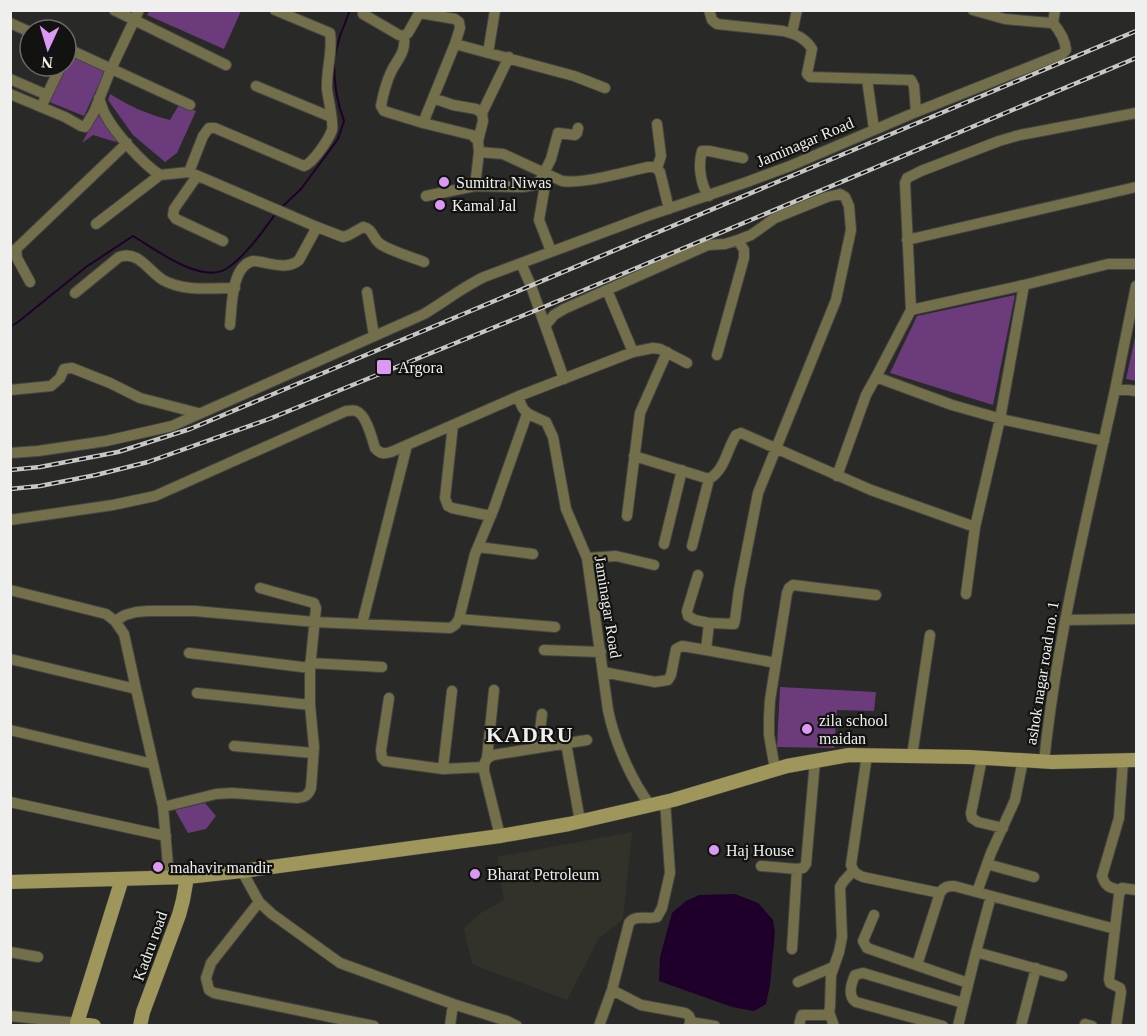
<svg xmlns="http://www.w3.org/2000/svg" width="1147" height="1036" font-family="'Times New Roman',serif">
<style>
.built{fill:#33322a}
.green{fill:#6b3b7b}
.water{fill:#1f002a}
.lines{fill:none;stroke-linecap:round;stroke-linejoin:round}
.stream{stroke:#1f002a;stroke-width:2}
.street-casing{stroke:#454543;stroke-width:12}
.secondary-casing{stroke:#454543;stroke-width:15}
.street{stroke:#736f4a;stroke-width:10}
.secondary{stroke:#9e965a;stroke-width:14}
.rail-casing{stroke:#c7c7c5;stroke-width:4.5}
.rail{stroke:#121211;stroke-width:2;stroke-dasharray:7;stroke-linecap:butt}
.poi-dot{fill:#dc99f4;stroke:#121211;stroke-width:2}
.labels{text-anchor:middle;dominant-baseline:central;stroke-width:4.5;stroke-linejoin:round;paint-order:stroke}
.street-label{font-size:16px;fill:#efefed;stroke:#121211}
.poi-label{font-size:16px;fill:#efefed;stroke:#121211;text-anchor:start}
.district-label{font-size:22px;font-weight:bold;letter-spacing:1.5px;fill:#efefed;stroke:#121211}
</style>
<rect width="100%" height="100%" fill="#292927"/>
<path class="built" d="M632 832 623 919 599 938 567 1000 472 964 464 928 481 913 504 900 497 857Z"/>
<path class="green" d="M149 11V10L241 11 224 49 147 15Z
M70 52 107 67 84 116 47 101 66 66V60Z
M110 94C131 107 147 114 170 120L180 103 196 111 177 153 165 162 133 135 108 100Z
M97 115C105 120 111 130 116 139V142L93 135 82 143Z
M1015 295 993 405 890 373 917 316Z
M1136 333V381L1126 379Z
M780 687 876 692 874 711 837 710 834 748 777 747Z
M205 803 216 816 206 829 188 833 175 810Z"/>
<path class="water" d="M735 894 758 903 773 920 775 932 770 985 766 1004 754 1011 732 1007 659 981 660 957 672 913 686 901 699 895Z"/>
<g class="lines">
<path class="stream" d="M334 59 340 36 350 10
M282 207 301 189 338 139 344 121C337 102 334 85 334 65
M10 327 18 322 86 267 133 236C155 249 200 284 226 269 245 257 263 231 276 213"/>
<defs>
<path id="street" d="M114 10 226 65
M709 10 712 20 717 24 783 31C796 34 805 38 812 49L807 74 810 77 911 80 914 86 916 112
M973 10 1005 19 1051 23H1053L1055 10
M420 13 455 19 459 22 460 28 455 44 423 123
M363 14 399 35 404 36 408 33 421 10
M10 23 30 32
M792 33 797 10
M404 36C406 53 398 58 391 72 386 83 383 95 381 106L384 111 423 123 472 135 478 141 479 152 503 154 562 181C585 184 624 172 648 167H655L660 172 669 209
M455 44 574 76 605 88
M66 48 190 105
M488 53 495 10
M10 79 47 95
M867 79 874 129
M256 86 331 117
M10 94 65 117 81 126 85 127 94 112 111 69 139 10
M99 98C101 104 103 111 106 116 116 134 143 164 160 175L189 172 317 227 343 237 349 235 363 227C373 229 372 237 379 243 389 251 412 257 424 262
M433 98 453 105 476 109 482 113 483 121 478 141
M41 107 61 66
M482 113 509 57
M657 168 661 156 657 124
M189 172 203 136 209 128H215L304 166C313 163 329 139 332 130 334 122 328 99 327 89 326 70 333 51 330 33L275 10
M547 174 539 220 551 251
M197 176 174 209 173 215 176 219 223 241
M475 186 479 152
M426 196 475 186 522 187 535 185 541 179 551 159 558 133 575 135 577 133 578 128
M709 196C700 185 698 164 702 151H709L743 158
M96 224 160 175
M907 240 1136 187
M521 263 531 286 564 379
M30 282 17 258 16 249 127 143
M607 290 633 352
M367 292 374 336
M75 293 119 257C139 250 148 271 163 280 184 292 212 288 235 288
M911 310 1024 285 1108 264H1136
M230 325C232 307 231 266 253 261 268 262 287 271 299 260L317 227
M545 326 554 315 564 309 708 245 725 244 738 240 751 235 775 218 827 197 840 194 845 197 849 206 851 230 836 300 758 493 739 590 735 620 734 624 709 623
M717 355 744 258V250L738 240
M10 390 51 386 60 378 64 369 72 368 110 383 140 398 198 413
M1115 390 1136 286
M519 396C521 414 531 415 546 422L553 437 566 509 587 558 608 710C614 740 631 780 650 805
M453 425 445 498 448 506 452 508 491 516
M1104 441 1005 420 952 405 876 377 911 310 905 183 907 178 921 171 999 141 1020 135 1136 113
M10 453 38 451 106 441 172 426 424 314C444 302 463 287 484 277L647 216 747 182 790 166 916 112 1062 54 1066 50C1065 39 1060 31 1053 23
M634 456 709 479 692 546
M837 476 866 395 876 377
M709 479C725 470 727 449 736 435L741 433 871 490 975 527
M627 516 640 413 667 352
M10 520 113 505 155 496 346 411C349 411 353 410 356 411 366 414 372 438 375 448 380 454 384 454 391 452L519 396 633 352 653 348 660 349 687 363
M664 544 682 470
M478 547 533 554
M587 558 616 556 654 565
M698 575 687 611 688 616 695 620 709 623 706 650 776 663
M10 590 106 614 115 621 124 634 136 689 163 807 169 877
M966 594 975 527 1000 419 1024 285
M459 619 555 627
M1066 620 1136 619
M115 621 125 615 136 612 148 611H195L315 622 450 628 455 625 459 619 475 554 494 508 527 414
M362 624 407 445
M544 650 601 652
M189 653 310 668
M10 659 136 689
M310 663 382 667
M603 672 655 682 668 680 671 675 676 649 682 646 706 650
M197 693 310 705
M389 698 381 750 382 758 385 761 443 769 484 767
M10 730 153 764
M566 743 580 821
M234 746 313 753
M538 748 542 714
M867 755 851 865C854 873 856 874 863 877L940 893
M912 756 930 635
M487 758 494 690
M982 758 971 813 972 818 978 822 1003 828
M1044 762C1057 636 1088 513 1115 390H1129L1136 391
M443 769 452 691
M775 769 769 735V717L770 700 787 593 789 588 793 585 876 595
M10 802 166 836
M163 807 216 794 232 793 297 798C305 797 308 796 311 788L314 747 310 705V668L316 608 314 603 260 588
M500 836 484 771C484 762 485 759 493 755L587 740
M987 864 1034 877
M761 866 797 869 803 868 806 864 815 761
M242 871 259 902 272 914 340 963 453 1004 507 1021 517 1026
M1120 890C1111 888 1105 887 1102 876L1119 818 1123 760
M977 892 991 853 1015 800 1023 760
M259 902 211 963 206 978 209 990 214 993 374 1026
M874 915 863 941 867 948 968 983
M792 949 797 869
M10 952 38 957
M976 952 991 896
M917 965 940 893C944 887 947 886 954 886L1115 929
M798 982 833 967
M612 990 641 1005 685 1013C691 1016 691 1019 689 1026
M829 1012 834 1026
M10 1016 77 1023 76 1026
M690 1022 715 1026
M1085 1024 1092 1026
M450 1026 453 1004
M599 1026 612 990 629 923C636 914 647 920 657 917L662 908 670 873 665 801
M799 1026 801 1017 802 1015H825L829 1012 830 1007 831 975 839 952 842 937 840 887 843 882 853 871
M943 1026 856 1002C847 996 851 984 855 975L863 973 963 1003
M958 1026 976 952 1062 976
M1021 1026 1036 968
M1116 1026 1121 992 1120 988 1110 983 1109 979 1119 895 1122 888 1136 890"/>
<path id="secondary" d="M10 882 187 877 242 871 500 836 569 824 673 800 787 766 849 755 969 757 1052 762 1136 760
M94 1026 77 1023 122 879
M140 1026 143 1012 179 915 183 900 187 877"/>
</defs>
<use href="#street" class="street-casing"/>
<use href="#secondary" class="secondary-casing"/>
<use href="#street" class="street"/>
<use href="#secondary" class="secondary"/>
<defs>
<path id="rail" d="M10 470 40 467 118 452 190 429 1136 31
M10 489 40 486 96 475 148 462 269 419 539 309 1136 58"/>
</defs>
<use href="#rail" class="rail-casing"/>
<use href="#rail" class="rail"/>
</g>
<g class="poi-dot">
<circle cx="444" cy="182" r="6"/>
<circle cx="440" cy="205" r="6"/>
<rect x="376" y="359" width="16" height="16" rx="3"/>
<circle cx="807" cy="729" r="6"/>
<circle cx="714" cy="850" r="6"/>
<circle cx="158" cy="867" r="6"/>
<circle cx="475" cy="874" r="6"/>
</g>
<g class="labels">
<g class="street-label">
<text transform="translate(805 142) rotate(-23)">Jaminagar Road</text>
<text transform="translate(608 607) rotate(81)">Jaminagar Road</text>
<text transform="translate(1042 673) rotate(-81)">ashok nagar road no. 1</text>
<text transform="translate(150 946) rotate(-70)">Kadru road</text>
</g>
<g class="poi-label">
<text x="456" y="182">Sumitra Niwas</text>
<text x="452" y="205">Kamal Jal</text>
<text x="398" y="367">Argora</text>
<text x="819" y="720">zila school<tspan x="819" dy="18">maidan</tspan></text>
<text x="726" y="850">Haj House</text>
<text x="170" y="867">mahavir mandir</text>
<text x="487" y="874">Bharat Petroleum</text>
</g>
<g class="district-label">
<text x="530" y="734">KADRU</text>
</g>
</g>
<rect width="1147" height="1036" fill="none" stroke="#efefed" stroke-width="24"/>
<g transform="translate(48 48) rotate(184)"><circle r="28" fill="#121211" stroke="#6a6a69" stroke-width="1.5"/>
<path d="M0-4.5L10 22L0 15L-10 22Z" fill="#dc99f4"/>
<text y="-9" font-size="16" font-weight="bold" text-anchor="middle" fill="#efefed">N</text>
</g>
</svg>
